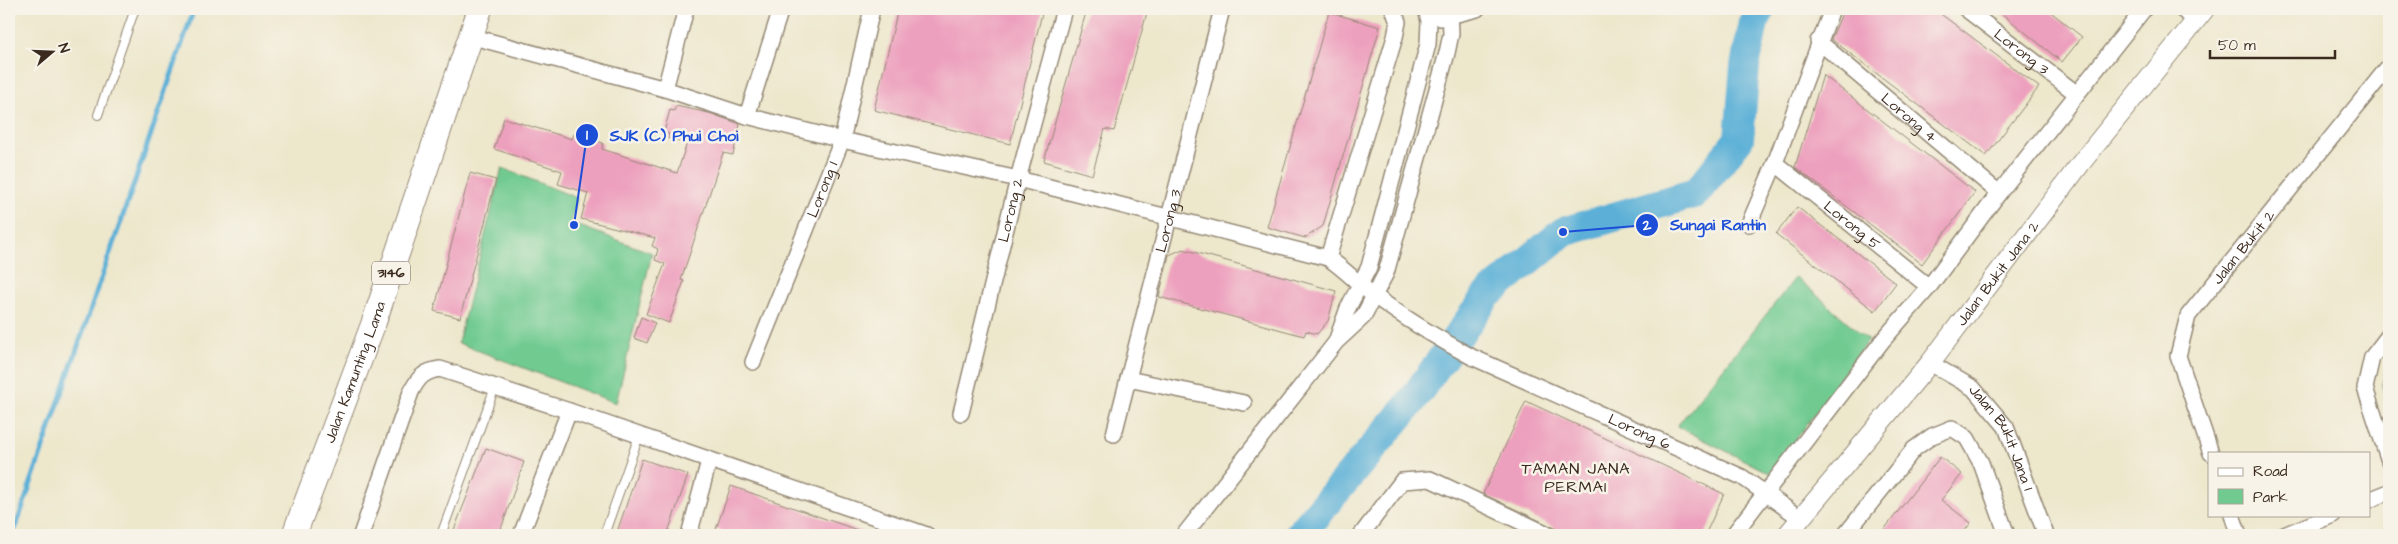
<svg xmlns="http://www.w3.org/2000/svg" width="2398" height="544" font-family="'Architects Daughter',sans-serif">
<style>
.green{fill:#71cb91;stroke:#567a58}
.lines{fill:none;stroke-linecap:round;stroke-linejoin:round}
.stream{stroke:#5bb0d7;stroke-width:5}
.river{stroke:#5bb0d7;stroke-width:30}
.building{fill:#eda0bd}
.service-casing{stroke:#948875;stroke-width:10}
.minor-casing{stroke:#948875;stroke-width:18}
.tertiary-casing{stroke:#948875;stroke-width:21}
.primary-casing{stroke:#948875;stroke-width:26}
.service{stroke:#fff;stroke-width:8}
.minor{stroke:#fff;stroke-width:15}
.tertiary{stroke:#fff;stroke-width:19}
.primary{stroke:#fff;stroke-width:24}
.labels{text-anchor:middle;dominant-baseline:central;stroke-width:5;stroke-linejoin:round;paint-order:stroke}
.shield{fill:#f7f3e8;stroke:#73665b;stroke-width:1}
.shield-label{font-size:14px;font-weight:bold;fill:#3b2a1e}
.street-label{font-size:15px;fill:#3b2a1e;stroke:#f7f3e8}
.neighbourhood-label{font-size:16px;letter-spacing:1px;fill:#3b2a1e;stroke:#f7f3e8}
.leader{fill:none;stroke:#1d4ed8;stroke-width:2}
.callout-dot{fill:#1d4ed8;stroke:#f7f3e8;stroke-width:2}
.mark-label{font-size:15px;text-anchor:middle;font-weight:bold;fill:#fff}
.callout-label{font-size:16px;text-anchor:middle;font-weight:bold;fill:#1d4ed8;stroke:#f7f3e8;stroke-width:5;stroke-linejoin:round;paint-order:stroke}
</style>
<rect width="100%" height="100%" fill="#f7f3e8"/>
<filter id="ink" filterUnits="userSpaceOnUse"><feTurbulence type="fractalNoise" baseFrequency=".02" numOctaves="2"/><feDisplacementMap in="SourceGraphic" scale="10" xChannelSelector="R" yChannelSelector="G"/><feConvolveMatrix kernelMatrix="1 2 1 2 8 2 1 2 1" color-interpolation-filters="sRGB"/></filter>
<filter id="wash" filterUnits="userSpaceOnUse"><feTurbulence type="fractalNoise" baseFrequency=".0096" numOctaves="4" result="noise"/><feDisplacementMap in="SourceGraphic" scale="20" xChannelSelector="R" yChannelSelector="G"/><feGaussianBlur stdDeviation="1.12" result="paint"/><feColorMatrix in="noise" values="0 0 0 0 0 0 0 0 0 0 0 0 0 0 0 0 0 1.4 0 .05"/><feComposite in="paint" operator="in"/></filter>
<g filter="url(#wash)">
<rect width="100%" height="100%" fill="#ede7cc"/>
<path class="green" d="M502 168 577 198 571 223 652 253 616 403 458 343Z
M1796 277 1868 340 1771 474 1677 426Z
M2389 359V405L2382 385Z"/>
<g class="lines">
<path class="stream" d="M13 535 194 9"/>
<path class="river" d="M1299 535 1409 405 1487 295 1563 232 1696 193 1739 139 1745 66 1754 22 1761 9"/>
</g>
<g id="blocks">
<path class="building" d="M898 9H1043L1010 144 874 110Z
M1087 9H1148L1114 131 1105 129 1092 175 1044 161Z
M1844 9H1934L2039 87 1986 156 1831 39Z
M1996 9H2047L2082 37 2062 62Z
M1329 12 1380 27 1323 226 1305 238 1267 227Z
M1823 75 1975 192 1922 264 1795 167Z
M676 106 709 113 740 124 733 155 723 153 681 280 684 281 669 323 646 314 665 264 655 260 658 249 652 246 655 238 581 219 588 193 558 184 562 171 494 149 504 118 572 139 574 134 603 143 602 149 677 173 687 143 667 138 669 134 664 132 670 110 674 111Z
M470 173 496 180 460 318 434 311Z
M1797 207 1896 283 1875 311 1776 234Z
M1183 249 1336 291 1328 321 1317 334 1306 331 1304 336 1159 297 1169 255Z
M641 317 655 323 647 343 634 338Z
M1526 401 1724 494 1705 535H1564L1553 527 1483 494Z
M486 448 524 462 499 535H452Z
M1940 457 1962 474 1941 500 1971 523 1961 535H1880Z
M642 459 688 475 667 535H616Z
M731 486 866 533V535H732L716 529Z"/>
</g>
</g>
<g filter="url(#ink)">
<use href="#blocks" fill-opacity="0" stroke="#948875" stroke-width="1"/>
<g class="lines">
<defs>
<path id="service" d="M98 115 135 9
M441 535 495 387
M604 535 639 436"/>
<g id="minor">
<path id="s1" d="M1966 9 2077 94"/>
<path d="M2181 9 2196 20"/>
<path d="M1441 18 1477 9"/>
<path id="s2" d="M470 36 665 89 747 116 842 140 1018 179 1328 258C1346 270 1359 285 1376 297 1407 320 1439 339 1472 357L1742 477 1800 518"/>
<path id="s3" d="M1818 41 1999 193"/>
<path d="M665 89 686 9"/>
<path d="M747 116 781 9"/>
<path id="s4" d="M1775 163 1929 287"/>
<path d="M1749 224 1775 163 1832 9"/>
<path d="M1328 258 1395 37 1398 22 1393 9"/>
<path d="M2389 335 2372 357 2365 388 2389 461"/>
<path d="M1337 339 1348 308 1369 267 1428 44 1429 21 1426 9"/>
<path id="s5" d="M753 362 842 140 872 9"/>
<path id="s6" d="M1930 363 1973 388 2006 427 2046 535"/>
<path d="M1128 379 1244 403"/>
<path id="s7" d="M961 413 1018 179 1064 9"/>
<path id="s8" d="M1114 434 1222 9"/>
<path id="s9" d="M2211 453 2178 356 2188 316 2389 66"/>
<path d="M2369 500 2389 492"/>
<path d="M2232 515 2239 535"/>
<path d="M361 535 411 392C418 378 424 371 440 369L569 411 927 535"/>
<path d="M521 535 569 411"/>
<path d="M689 535 709 461"/>
<path d="M1184 535 1336 342 1363 317 1386 273 1447 53 1451 34 1450 9"/>
<path d="M1361 535 1402 481 1430 479 1549 535"/>
<path d="M1733 535 1883 340 1929 287 1999 193 2144 9"/>
<path d="M1845 535 1914 449 1932 436 1952 428 1967 438 1981 463 2007 535"/>
<path d="M2284 535 2333 515"/>
</g>
<g id="tertiary">
<path id="s10" d="M1787 535 1930 363 2081 163 2205 9"/>
</g>
<g id="primary">
<path id="s11" d="M294 535 374 322 480 9"/>
</g>
</defs>
<use href="#service" class="service-casing"/>
<use href="#minor" class="minor-casing"/>
<use href="#tertiary" class="tertiary-casing"/>
<use href="#primary" class="primary-casing"/>
<use href="#service" class="service"/>
<use href="#minor" class="minor"/>
<use href="#tertiary" class="tertiary"/>
<use href="#primary" class="primary"/>
</g>
</g>
<g class="labels">
<rect class="shield" x="372" y="261.5" width="38" height="23" rx="4"/>
<g class="shield-label">
<text x="391" y="273">3146</text>
</g>
<g class="street-label">
<text stroke="none"><textPath href="#s1" startOffset="70">Lorong 3</textPath></text>
<text stroke="none"><textPath href="#s3" startOffset="119">Lorong 4</textPath></text>
<text stroke="none"><textPath href="#s5" startOffset="186">Lorong 1</textPath></text>
<text stroke="none"><textPath href="#s7" startOffset="209">Lorong 2</textPath></text>
<text stroke="none"><textPath href="#s8" startOffset="220">Lorong 3</textPath></text>
<text stroke="none"><textPath href="#s4" startOffset="99">Lorong 5</textPath></text>
<text stroke="none"><textPath href="#s9" startOffset="232">Jalan Bukit 2</textPath></text>
<text stroke="none"><textPath href="#s10" startOffset="336">Jalan Bukit Jana 2</textPath></text>
<text stroke="none"><textPath href="#s11" startOffset="174">Jalan Kamunting Lama</textPath></text>
<text stroke="none"><textPath href="#s2" startOffset="1245">Lorong 6</textPath></text>
<text stroke="none"><textPath href="#s6" startOffset="108">Jalan Bukit Jana 1</textPath></text>
</g>
<g class="neighbourhood-label">
<text x="1576" y="469">TAMAN JANA<tspan x="1576" dy="18">PERMAI</tspan></text>
</g>
</g>
<path class="leader" d="M574 225L587 135M1563 232L1647 225"/>
<g class="callout-dot">
<circle cx="574" cy="225" r="5"/>
<circle cx="1563" cy="232" r="5"/>
<circle cx="587" cy="135" r="12"/>
<circle cx="1647" cy="225" r="12"/>
</g>
<g class="mark-label">
<text x="587" y="140">1</text>
<text x="1647" y="230">2</text>
</g>
<g class="callout-label">
<text x="674" y="141">SJK (C) Phui Choi</text>
<text x="1718" y="230">Sungai Rantin</text>
</g>
<rect width="2398" height="544" fill="none" stroke="#f7f3e8" stroke-width="30"/>
<rect x="2208" y="452" width="162" height="65" fill="#f7f3e8" stroke="#aca397"/>
<rect x="2218" y="468" width="25" height="8" fill="#ffffff" stroke="#aca397"/>
<text x="2253" y="476" font-size="15" fill="#3b2a1e">Road</text>
<rect x="2218" y="489" width="25" height="15" fill="#71cb91" stroke="#aca397"/>
<text x="2253" y="502" font-size="15" fill="#3b2a1e">Park</text>
<g transform="translate(52 52) rotate(71)" stroke="#f7f3e8" stroke-width="4" paint-order="stroke">
<path d="M0-4L9 19L0 12L-9 19Z" fill="#3b2a1e"/>
<text y="-8" font-size="14" font-weight="bold" text-anchor="middle" fill="#3b2a1e">N</text>
</g>
<path d="M2210 50v8h125v-8" fill="none" stroke="#3b2a1e" stroke-width="2.5"/>
<text x="2218" y="50" font-size="15" fill="#3b2a1e" stroke="#f7f3e8" stroke-width="4" paint-order="stroke">50 m</text>
</svg>
